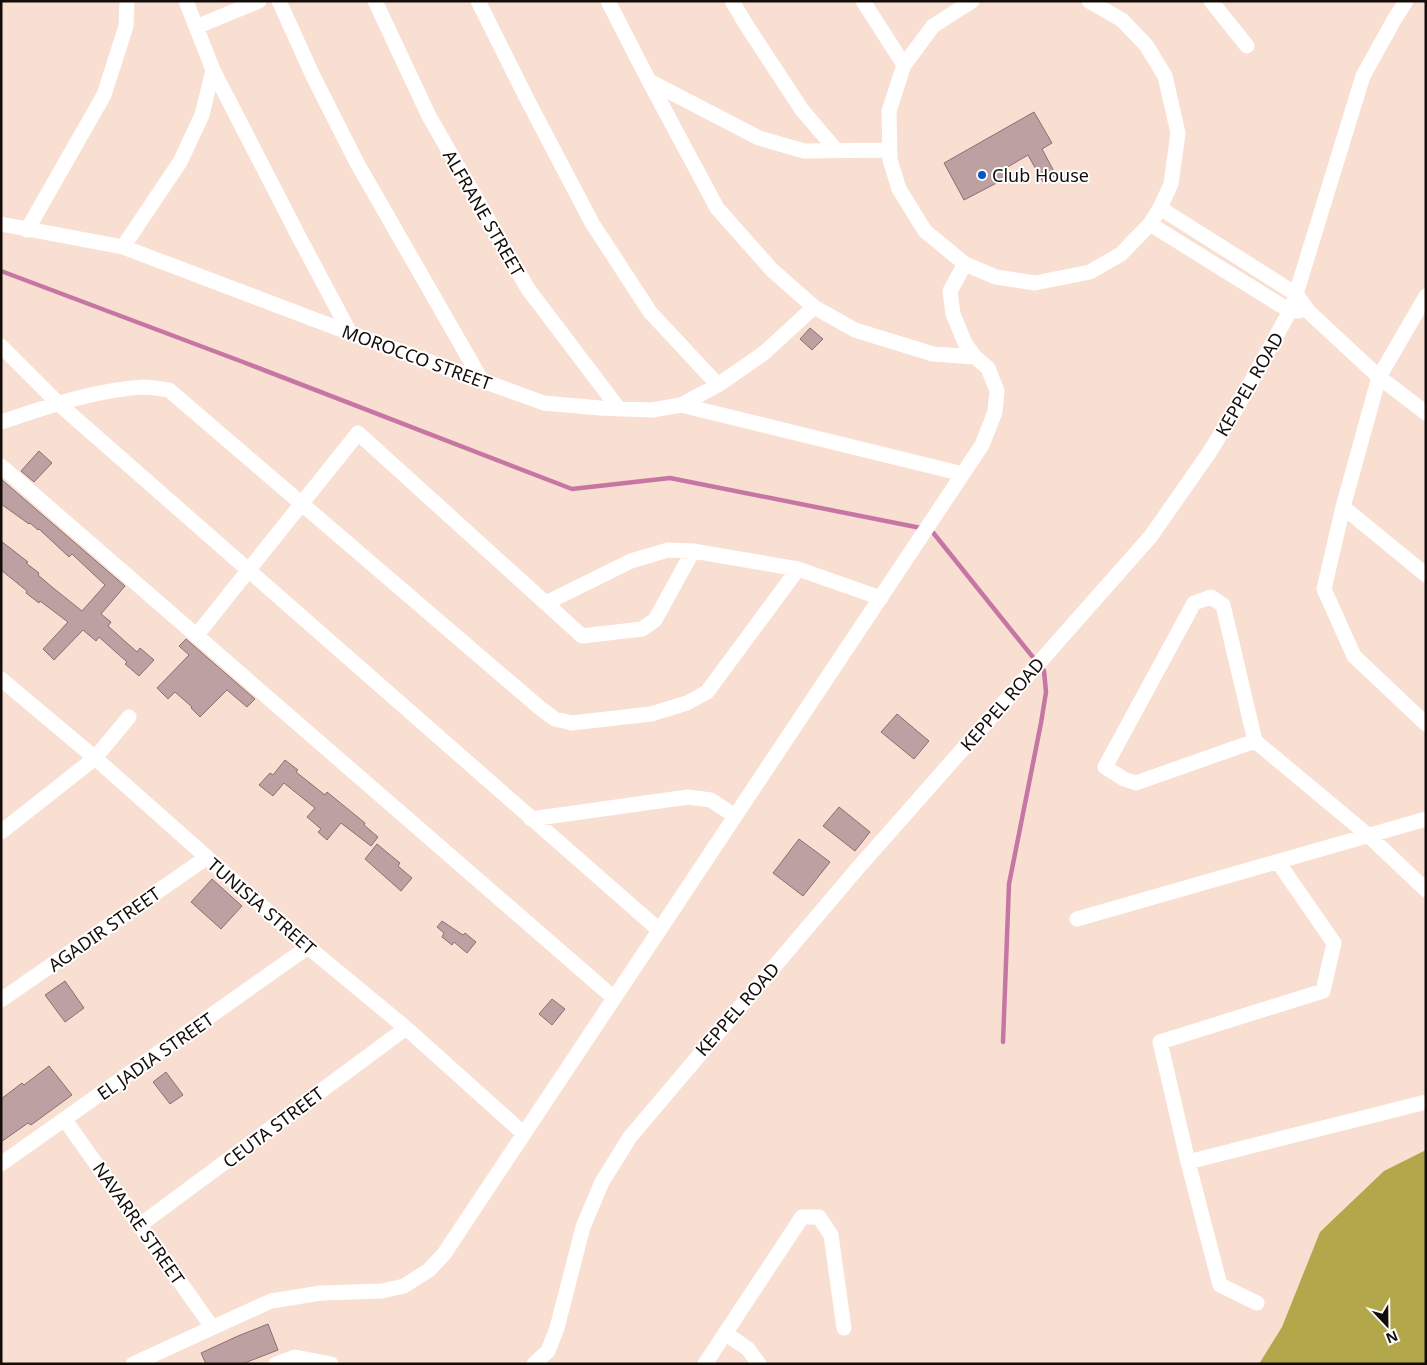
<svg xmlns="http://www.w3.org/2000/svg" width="1427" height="1365" font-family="'Noto Sans',sans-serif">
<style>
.forest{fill:#b2a74b}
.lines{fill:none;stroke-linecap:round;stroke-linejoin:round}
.stream{stroke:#c676a3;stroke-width:4.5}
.building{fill:#bda0a1;stroke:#8b7071}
.minor{stroke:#fff;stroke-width:15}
.poi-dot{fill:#0659c3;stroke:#fff;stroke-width:2}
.labels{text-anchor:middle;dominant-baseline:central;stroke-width:4;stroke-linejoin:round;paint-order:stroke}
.poi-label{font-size:18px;fill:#140c08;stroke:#fff;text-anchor:start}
.street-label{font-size:18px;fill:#140c08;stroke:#fff}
</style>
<rect width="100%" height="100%" fill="#f9ded2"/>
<path class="forest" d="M1426 1150V1364H1259L1282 1327 1320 1232 1384 1171Z"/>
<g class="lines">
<path class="stream" d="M1 271 243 362 572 489 670 478 931 530 1044 671 1046 692 1041 723 1009 884 1003 1042"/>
</g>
<path class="building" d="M1034 112 1052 143 1042 149 1056 175 1043 182 1028 155 1006 168 1010 176 964 200 944 163Z
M810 328 823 339 812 350 800 339Z
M39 451 52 463 34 482 21 471Z
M1 479 125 586 101 614 111 622 108 626 137 652 140 648 154 660 139 676 125 664 127 662 99 637 96 641 83 630 54 660 43 649 68 622 40 601 39 603 26 593 27 591 1 570V541L28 562 26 563 39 573 38 575 52 587 82 611 105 585 72 554 69 557 39 529 38 530 30 523 29 524 1 504Z
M186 639 255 699 247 707 227 690 200 717 191 708 192 707 175 692 168 699 157 688 189 655 179 646Z
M897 714 929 741 914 759 881 732Z
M285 760 298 770 296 772 325 795 327 792 365 823 364 825 378 837 371 846 341 823 327 840 318 832 321 829 307 817 315 808 284 783 273 796 259 785 270 773 273 775Z
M839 807 870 832 855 851 823 826Z
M799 839 830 862 803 896 773 873Z
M377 844 400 863 398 866 412 878 401 891 365 859Z
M212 879 242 906 221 929 191 902Z
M442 921 463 935 465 933 476 942 467 953 454 942 452 945 442 937 444 933 437 927Z
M65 981 84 1008 65 1022 45 995Z
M552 999 565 1009 552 1025 539 1014Z
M49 1066 72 1095 31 1125 28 1123 1 1142V1099L22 1083 24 1085Z
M166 1072 183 1095 170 1104 153 1082Z
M268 1324 278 1350 242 1364H206L201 1353 238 1336Z"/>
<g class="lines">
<path class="minor" d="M186 1 213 70 299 237 350 333
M279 1 313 76 357 163 482 381
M375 1 429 116 528 289 619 409
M478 1 528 101 592 223 650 312 718 385
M608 1 649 81 717 208 772 270 814 307 855 330 933 354 975 357
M732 1 745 23 802 110 837 151
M863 1 904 65
M972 1 933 26 904 65 889 111 890 160 899 189 925 231 965 264 996 277 1035 283 1090 272 1121 254 1150 224 1160 208 1171 184 1178 133 1165 76 1146 45 1122 20 1089 1
M1211 1 1247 46
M196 27 259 1
M649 81 759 138 804 151 890 150
M1160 208 1296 294 1309 312 1379 377 1426 413
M1 224 123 247 350 333 544 403 600 408 652 410 681 405 718 385 764 353 814 307
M1150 224 1290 311H1299
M27 230 104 95 126 26 127 1
M123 247 180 162 202 115 213 70
M1426 296 1379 377 1343 507 1324 589 1354 656 1426 724
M1 346 59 404 659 930
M681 405 963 474
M1 422C47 407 94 390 143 387 151 387 161 389 169 390L540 708 555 719 572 723 651 714 687 703 707 692 798 569
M1 466 614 998
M1343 507 1426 575
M546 603 631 561 668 550 693 551 798 569 881 598
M196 636 358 433 582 636 642 629 655 620 693 551
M1 679 95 758 308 947 406 1028 524 1134
M1255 741 1136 783 1124 779 1105 767 1194 603 1211 597 1223 605 1255 741 1369 836 1426 890
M531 819 688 797 711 800 735 816
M1 832 95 758 129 717
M1077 919 1426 819
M1 1000 206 858
M65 1120 212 1327
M1188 1162 1426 1102
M1 1164 308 947
M140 1225 406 1028
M1257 1303 1220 1285 1188 1162 1160 1042 1323 991 1334 943 1278 862
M725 1333 748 1349 759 1364
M133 1364 271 1301 321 1293 382 1291 404 1286 429 1270 444 1254 982 445 995 412 997 391 988 368 975 357 965 343 953 314 950 291 965 264
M276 1364 295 1357 331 1364
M534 1364 548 1351 557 1328 583 1227 602 1182 630 1137 857 869 1151 536 1209 453 1236 409 1290 311 1296 294 1363 76 1394 20 1406 1
M705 1364 802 1217H819L831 1235 844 1328"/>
</g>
<circle class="poi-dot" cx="982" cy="175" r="5"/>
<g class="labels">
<g class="poi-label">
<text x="992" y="175">Club House</text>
</g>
<g class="street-label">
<text transform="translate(484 213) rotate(60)">ALFRANE STREET</text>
<text transform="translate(417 357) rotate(20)">MOROCCO STREET</text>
<text transform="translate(1249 384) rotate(-60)">KEPPEL ROAD</text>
<text transform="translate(1002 704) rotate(-49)">KEPPEL ROAD</text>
<text transform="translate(262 906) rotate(41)">TUNISIA STREET</text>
<text transform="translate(104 929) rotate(-35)">AGADIR STREET</text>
<text transform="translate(737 1009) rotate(-49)">KEPPEL ROAD</text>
<text transform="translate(155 1056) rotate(-35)">EL JADIA STREET</text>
<text transform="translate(273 1127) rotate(-37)">CEUTA STREET</text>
<text transform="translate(139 1223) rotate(55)">NAVARRE STREET</text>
</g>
</g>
<rect width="1427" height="1365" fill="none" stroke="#140c08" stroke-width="5"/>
<g transform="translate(1387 1325) rotate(158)" stroke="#ffffff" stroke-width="4" paint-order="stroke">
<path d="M0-4L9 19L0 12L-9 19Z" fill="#140c08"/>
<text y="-8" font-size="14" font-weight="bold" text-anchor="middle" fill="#140c08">N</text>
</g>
</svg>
